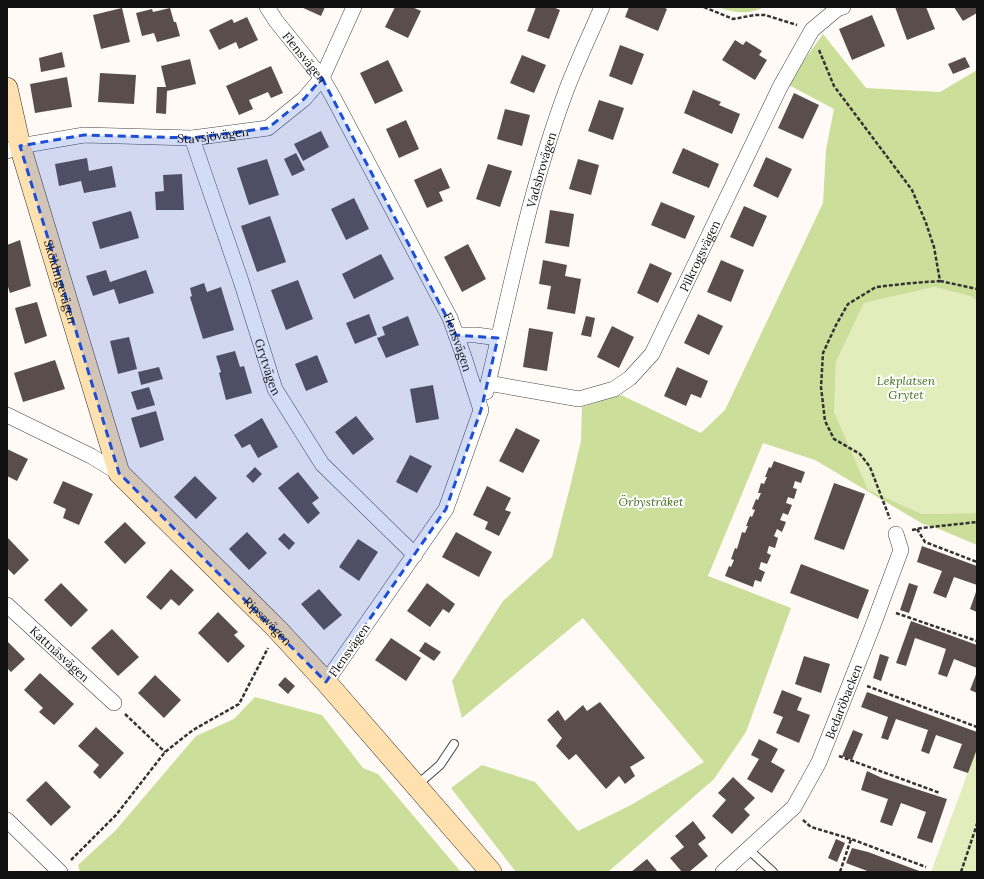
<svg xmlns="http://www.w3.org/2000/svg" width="984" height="879" font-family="Lora,serif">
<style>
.green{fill:#e2edbb}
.forest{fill:#cbde9a}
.building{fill:#5a4e4c}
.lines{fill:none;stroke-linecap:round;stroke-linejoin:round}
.lane-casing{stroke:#444;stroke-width:10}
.street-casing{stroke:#444;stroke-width:16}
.secondary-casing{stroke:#333;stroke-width:22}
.path{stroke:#333;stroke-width:2.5;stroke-dasharray:4 2;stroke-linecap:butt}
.lane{stroke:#fff;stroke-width:8}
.street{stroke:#fff;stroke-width:15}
.secondary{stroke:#ffe1b0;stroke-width:21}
.marked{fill:#1d4ed8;fill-opacity:0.2;stroke:#1d4ed8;stroke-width:3;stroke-dasharray:8 5;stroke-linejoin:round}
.labels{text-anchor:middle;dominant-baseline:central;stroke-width:4;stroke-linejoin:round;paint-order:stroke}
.street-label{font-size:12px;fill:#111;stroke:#fff}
.park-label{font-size:12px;font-style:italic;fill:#436e1c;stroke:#fff}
</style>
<rect width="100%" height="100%" fill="#fffaf5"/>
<path class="green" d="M934 287 970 296 977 300V513L922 514 867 490 834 412 836 362 864 303Z
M977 748V872H931Z"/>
<path class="forest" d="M718 7H764C749 15 734 13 718 7Z
M823 34 866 88 940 92 977 70V300L970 296 934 287 864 303 836 362 834 412 868 490 922 514 977 513V545L939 529 923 524 815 460 763 443 708 576 791 608 746 732 714 779 608 872H516L451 788 482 765 535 782 578 831 631 805 704 762 583 618 462 718 452 681 503 601 552 557 570 487 581 441 582 407 621 395 701 433 725 410 823 203 826 150 834 109 787 84Z
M255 697 322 715 363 768 378 774 461 872H80L78 865 116 830 196 736 234 719Z"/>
<path class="building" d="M301 7H325L321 16Z
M395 7H412L421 11 408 38 385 27Z
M536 7H553L560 10 549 39 527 31Z
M629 7H663L667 9 658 31 625 17Z
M895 7H926L935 29 907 40Z
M954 7H977V13L963 21Z
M122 8 130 42 101 49 93 15Z
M170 8 174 22H176L180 36 157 42 154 33 142 36 136 13 152 9 153 12Z
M872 15 885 46 852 60 839 29Z
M247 17 258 40 239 49 236 42 219 50 209 30 232 19 234 23Z
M735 40 743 45 746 41 762 51 759 55 767 60 755 80 722 60Z
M620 45 644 54 632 85 609 76Z
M62 52 65 67 41 72 39 58Z
M522 55 546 65 534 93 510 83Z
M965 57 970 67 953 74 948 64Z
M190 59 196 84 167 91 166 114 156 113 157 87H166L161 66Z
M388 60 403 91 375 104 360 73Z
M271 66 283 93 271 98 268 92 249 100 253 109 239 115 226 86Z
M100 73 136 75 134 104 98 102Z
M67 77 72 107 35 113 30 84Z
M693 90 721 102 719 105 740 114 732 134 684 113Z
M794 93 819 105 803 139 778 128Z
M599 100 624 108 613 140 588 131Z
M505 109 530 115 522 146 497 139Z
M406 120 419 149 399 158 386 129Z
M321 131 329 147 303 161 294 144Z
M683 148 719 164 709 188 672 173Z
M296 153 305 170 292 176 284 159Z
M766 157 792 169 778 198 753 186Z
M87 158 89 171 112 166 116 187 84 193 81 181 59 186 55 164Z
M267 159 279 195 249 205 237 168Z
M578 159 599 165 591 195 569 189Z
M488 164 512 171 500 207 476 199Z
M441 168 450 188 439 192 443 201 427 208 414 180Z
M182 174 184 210H156L155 192 164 191 163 175Z
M354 198 369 229 346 240 331 209Z
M661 202 695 216 685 239 651 225Z
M744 206 767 216 753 247 730 237Z
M550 210 574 214 569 247 545 243Z
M131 211 139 238 100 249 92 222Z
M270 216 286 262 257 272 241 226Z
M20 240 31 286 10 293 7 284V245Z
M468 244 486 279 462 292 444 257Z
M381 254 394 279 354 299 342 274Z
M543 260 567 265 565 276 581 279 575 314 547 309 551 286 539 284Z
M721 260 744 270 731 302 707 292Z
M650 263 672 273 658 303 637 293Z
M106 270 110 282 146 270 154 293 119 304 114 289 93 296 86 276Z
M298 280 313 319 286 330 271 290Z
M204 283 207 292 221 287 234 330 203 339 190 297 192 296 190 288Z
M37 302 47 336 25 344 15 308Z
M369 314 377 335 355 344 346 323Z
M698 314 723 326 709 355 684 343Z
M408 316 419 345 386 358 377 338 385 335 382 327Z
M586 316 595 318 591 337 581 335Z
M612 326 634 337 619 368 597 357Z
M529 328 553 332 547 371 523 367Z
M129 337 137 369 118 374 110 341Z
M235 351 240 367 244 366 252 393 226 400 219 373 221 372 216 356Z
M317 355 328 382 306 391 295 364Z
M55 360 65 389 23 402 14 373Z
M159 367 163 379 141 385 138 372Z
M677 367 708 381 701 398 691 394 686 406 664 396Z
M433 385 439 419 416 423 410 389Z
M149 387 155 405 137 410 131 392Z
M156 411 164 440 140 448 131 418Z
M356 416 374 439 353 455 335 432Z
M262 418 278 447 258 458 250 444 242 448 234 435Z
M516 428 540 440 523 473 499 461Z
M7 449 28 459 17 481 7 476Z
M410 455 432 466 417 493 396 482Z
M774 461 805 472 801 483 795 481 793 488 797 489 794 499 788 497 786 503 792 505 788 515 783 513 780 520 786 522 782 532 777 529 774 536 778 538 775 548 769 546 767 553 771 555 767 564 761 562 759 569 765 572 761 582 755 580 753 587 725 576 729 566 731 567 734 560 731 559 735 548 737 549 742 532 745 533 748 526H746L750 516 752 517 755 510 752 509 756 499 758 500 761 493H758L761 483 764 484 767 477H765L769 467 771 468Z
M255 467 262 474 253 483 246 476Z
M298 472 319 498 312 503 320 513 308 524 278 488Z
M195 476 217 498 196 519 174 497Z
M63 481 93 494 79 525 63 518 66 509 53 503Z
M834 483 865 494 844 550 814 539Z
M487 486 511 498 505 510 511 512 499 536 485 529 488 522 473 515Z
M125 522 146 543 125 564 104 542Z
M247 532 267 553 249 570 229 549Z
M456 532 492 552 479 577 442 557Z
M284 533 295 543 289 550 278 539Z
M7 537 29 560 14 575 7 568Z
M358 539 378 552 359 581 339 567Z
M922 546 977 566V585L954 577 946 598 933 593 942 571 917 562Z
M801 564 869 590 858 619 790 593Z
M171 569 194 590 179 606 171 599 161 610 146 597Z
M61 583 88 610 71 627 44 600Z
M427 583 455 604 449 613 443 609 430 627 407 611Z
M909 583 918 586 909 613 900 610Z
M319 589 342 615 324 630 301 604Z
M977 589V612L970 609Z
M218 612 238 632 234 635 245 646 228 663 198 633Z
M911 621 977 645V668L954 659 947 677 938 674 946 649 915 638 906 666 896 663Z
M112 629 139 657 118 676 91 648Z
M391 638 421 658 406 681 375 660Z
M7 641 25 659 11 672 7 668Z
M425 642 441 652 434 661 419 651Z
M880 654 889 657 881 681 873 678Z
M804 656 830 664 821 693 795 684Z
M977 672V693L970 690Z
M40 673 74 704 54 725 39 712 43 708 24 690Z
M155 675 181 700 164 718 138 693Z
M285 677 295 686 288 694 278 685Z
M782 690 802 698 797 710 810 715 799 743 776 733 783 717 773 713Z
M867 692 977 732V749L968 773 953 768 962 744 936 735 929 754 921 751 928 730 896 719 888 740 881 738 888 717 861 707Z
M600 702 645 758 630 767 635 776 625 784 619 776 606 789 576 754 569 760 556 746 562 738 547 720 558 710 565 721 583 705 587 711Z
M96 727 124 753 100 779 93 772 99 765 78 746Z
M853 730 863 734 852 760 842 756Z
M759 739 778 749 771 762 785 770 772 793 747 779 759 759 751 755Z
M867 771 882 778 947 799 932 843 917 838 926 812 901 803 892 826 880 822 888 799 861 790Z
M733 777 755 798 744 809 750 815 732 834 712 816 726 800 718 793Z
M46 781 71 807 51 826 26 800Z
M693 821 706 838 698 844 708 856 689 872H682L670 858 684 847 675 836Z
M836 839 845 843 837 862 828 858Z
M852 848 868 852 922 872H870L846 863Z
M647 859 658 872H631Z"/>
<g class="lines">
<defs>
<path id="lane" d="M417 785 440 765 454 744
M748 849 773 872"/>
<g id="street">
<path id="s1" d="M267 7 276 21 322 78 333 97 450 318 464 357 481 410 446 509 326 682"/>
<path id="s2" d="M192 138 241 281 275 389 322 464 415 555"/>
<path id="s3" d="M7 151 20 146 84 135 192 138 268 128 304 99 322 78 354 7"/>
<path d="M456 335H476L498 338"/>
<path id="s4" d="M488 383 579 399 614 389 630 378 652 354 780 87 812 30 837 9 843 7"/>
<path id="s5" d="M486 392C510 291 530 188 566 91 577 62 590 35 602 7"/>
<path d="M7 415 91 456 119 473"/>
<path id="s6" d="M7 605 114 703"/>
<path d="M7 820 60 872"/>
<path id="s7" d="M723 872 794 807 819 762 872 628 901 550 896 534"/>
</g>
<g id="secondary">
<path id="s8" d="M7 88 20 146 119 473 276 628 326 682 491 872"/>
</g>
</defs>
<use href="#lane" class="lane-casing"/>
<use href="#street" class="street-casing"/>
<use href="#secondary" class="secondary-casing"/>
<path class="path" d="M704 7 733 19 755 15H765L797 25
M819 50 834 86 912 190 926 223 934 247 940 281 912 283 876 287 848 304 836 325 823 353 821 387 825 421 834 439 860 454 870 467 890 519
M940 281 977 289
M917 529 925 542 977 562
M912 530 922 528 977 522
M896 613 977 641
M867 686 977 727
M125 714 165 752
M839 756 940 793
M803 820 811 827 851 839
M71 860 116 815 165 752 193 730 239 704 268 648
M840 872 851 839 926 867
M961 872 977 824"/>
<use href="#lane" class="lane"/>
<use href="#street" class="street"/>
<use href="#secondary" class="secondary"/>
</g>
<path class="marked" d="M322 78 456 335 498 338 481 410 446 509 326 682 119 473 20 146 84 135 192 138 268 128 304 99Z"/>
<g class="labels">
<g class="street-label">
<text stroke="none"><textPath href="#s1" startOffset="63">Flensvägen</textPath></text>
<text stroke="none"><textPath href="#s3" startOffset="208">Stavsjövägen</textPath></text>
<text stroke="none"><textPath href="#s5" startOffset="229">Vadsbrovägen</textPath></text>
<text stroke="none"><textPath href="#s4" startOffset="290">Pilkrogsvägen</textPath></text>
<text stroke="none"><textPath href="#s8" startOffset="201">Sköldingevägen</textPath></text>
<text stroke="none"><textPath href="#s1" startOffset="387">Flensvägen</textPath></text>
<text stroke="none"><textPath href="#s2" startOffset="241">Grytvägen</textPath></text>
<text stroke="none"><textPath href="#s8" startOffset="611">Ripsavägen</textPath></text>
<text transform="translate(349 650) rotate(-55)">Flensvägen</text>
<text stroke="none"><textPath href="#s6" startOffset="72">Kattnäsvägen</textPath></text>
<text stroke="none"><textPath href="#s7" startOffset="213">Bedaröbacken</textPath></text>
</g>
<g class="park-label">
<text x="906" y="380">Lekplatsen<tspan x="906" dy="14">Grytet</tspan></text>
<text x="651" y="501">Örbystråket</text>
</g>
</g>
<rect width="984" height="879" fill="none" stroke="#111111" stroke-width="16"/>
</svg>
